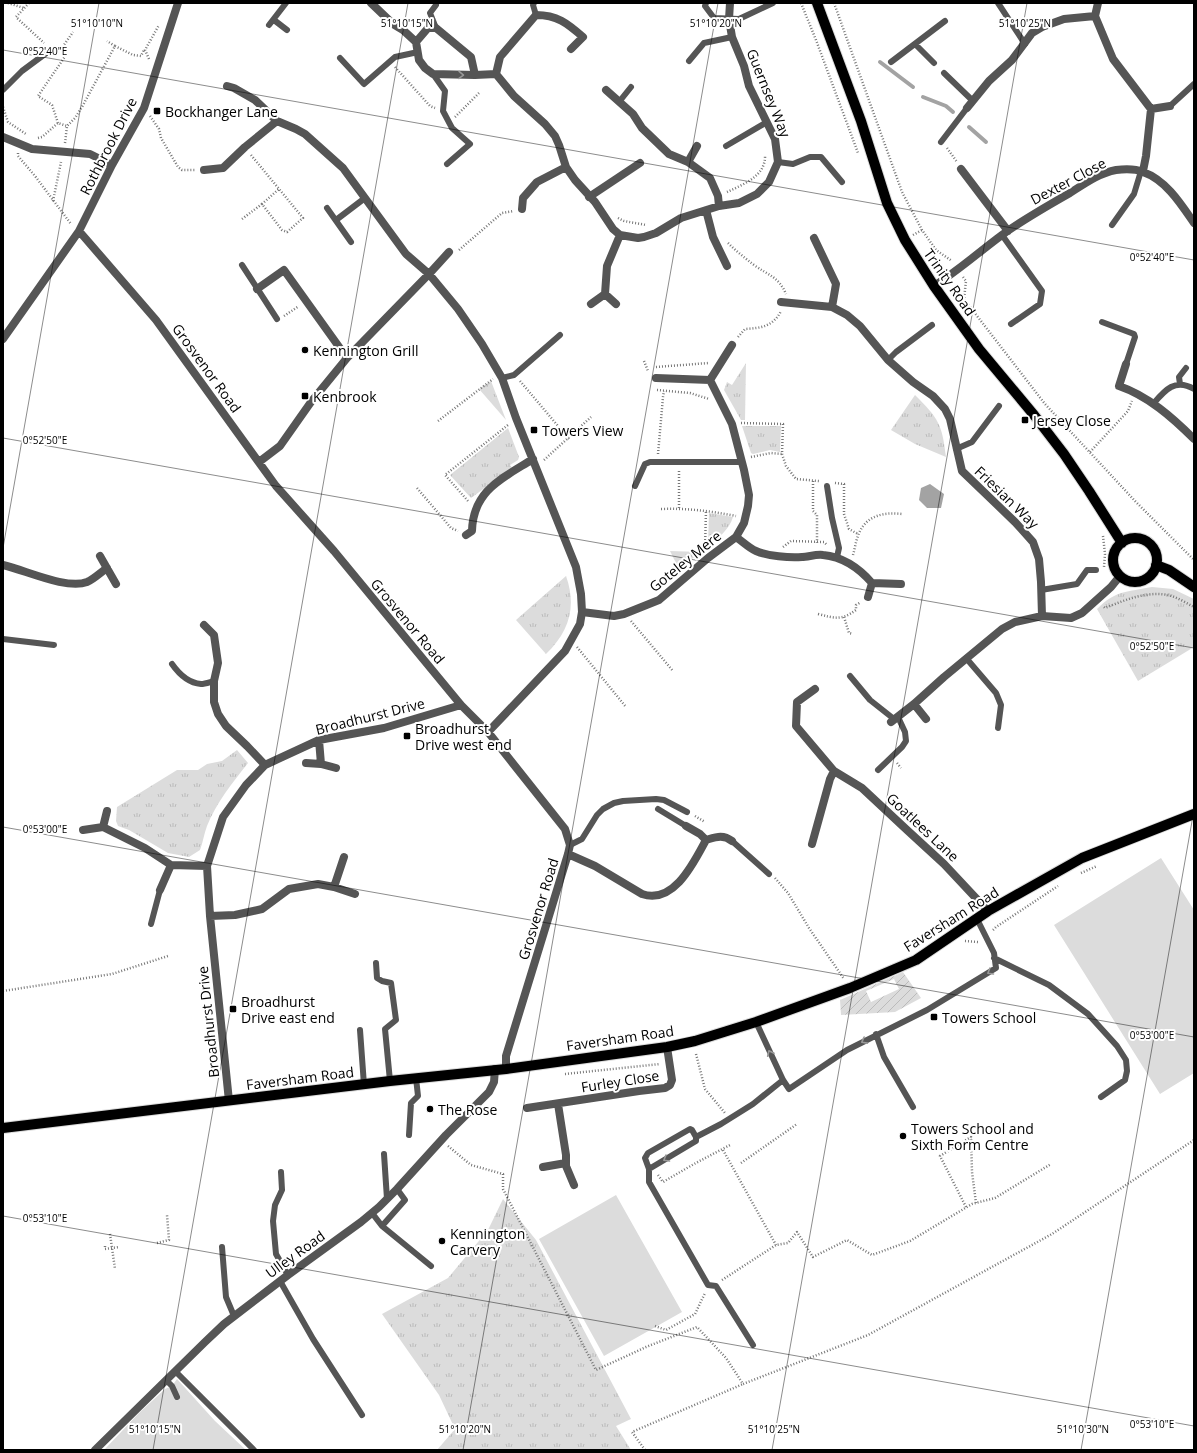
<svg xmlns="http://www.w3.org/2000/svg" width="1197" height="1453" font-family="'Open Sans',sans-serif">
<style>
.grass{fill:url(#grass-tufts)}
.garden{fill:url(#garden-furrows);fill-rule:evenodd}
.pitch{fill:#dcdcdc}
.water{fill:#a3a3a3}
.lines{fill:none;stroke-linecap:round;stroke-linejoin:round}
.stream{stroke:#a3a3a3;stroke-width:4}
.primary-casing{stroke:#dbdbdb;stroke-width:12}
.path{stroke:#777;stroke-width:2.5;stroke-dasharray:1 2;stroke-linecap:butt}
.lane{stroke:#555;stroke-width:6}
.street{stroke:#555;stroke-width:8}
.primary{stroke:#000;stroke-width:10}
.oneway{stroke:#999}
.ticks{fill:none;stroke:#000;stroke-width:1;stroke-opacity:0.45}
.poi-dot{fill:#000;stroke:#fff;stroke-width:1.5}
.labels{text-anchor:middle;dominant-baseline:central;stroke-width:4;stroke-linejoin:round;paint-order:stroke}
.street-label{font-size:14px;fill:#000;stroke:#fff}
.poi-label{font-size:14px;fill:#000;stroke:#fff;text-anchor:start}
.ticks-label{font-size:10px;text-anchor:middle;fill:#000;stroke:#fff;stroke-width:4;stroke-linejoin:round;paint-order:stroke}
</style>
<defs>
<pattern id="grass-tufts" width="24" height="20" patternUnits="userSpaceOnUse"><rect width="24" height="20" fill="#dcdcdc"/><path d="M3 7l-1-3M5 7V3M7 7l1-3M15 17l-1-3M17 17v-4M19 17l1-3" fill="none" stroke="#bbb"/></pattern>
<pattern id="garden-furrows" width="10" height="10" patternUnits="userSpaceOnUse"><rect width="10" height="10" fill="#dcdcdc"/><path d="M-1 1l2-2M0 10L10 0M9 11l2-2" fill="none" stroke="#bbb"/></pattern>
</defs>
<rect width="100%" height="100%" fill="#fff"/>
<path class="grass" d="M746 363 745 420H741L724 390 727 382 732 385Z
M491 381 506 420 479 389Z
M915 395C939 419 942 424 946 457L915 444 891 430Z
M742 426H781L780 452 770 450 753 454 751 453Z
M508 428 519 457 518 460 510 465 512 468 471 498 450 475Z
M709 513 733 517C729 530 718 538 708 546Z
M670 551 701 552 679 569Z
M566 576C577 607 569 632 546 654L516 620Z
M1152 587 1173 589 1194 599V647L1138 681 1097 609C1116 590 1127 592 1152 587Z
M237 750 248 763C233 782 216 803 207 826 204 834 203 842 200 850L189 857 168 853 129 830 118 826 116 821 117 807 177 770H198L207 764 222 761Z
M503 1199 536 1240 631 1419 616 1426 631 1450H437L455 1429 439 1395 382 1314 448 1278 488 1230Z"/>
<path class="garden" d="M903 972 921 998 895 1012 841 1015 840 1000ZM894 979 899 989 871 1002 866 991Z"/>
<path class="pitch" d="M1161 858 1194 910V1073L1160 1094 1054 925Z
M616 1195 682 1312 604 1356 539 1239Z
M177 1379 215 1421 246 1450H104L139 1413 165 1389 172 1386Z"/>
<path class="water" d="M930 484 944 494 941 508H927L919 500 921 488Z"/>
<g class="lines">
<path class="stream" d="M880 62 913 87
M923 97 946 106 953 112
M969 127 986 142"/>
<defs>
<path id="primary" d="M817 3 861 121 887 203 905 240 934 286 979 349 1034 415 1064 454 1089 491 1122 543
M1113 560a22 22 0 1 1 44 0a22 22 0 1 1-44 0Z
M1156 565 1169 570 1194 587
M3 1128 390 1081 506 1069 667 1047 695 1041 756 1022 850 988 916 960 988 911 1082 858 1194 814"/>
</defs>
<use href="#primary" class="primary-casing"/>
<path class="path" d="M8 3 24 8
M29 3 16 17 44 43
M801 3 816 40 858 153
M834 3 902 192 922 230 936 250 952 261
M115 46 133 55 141 56 144 50
M149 59 145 50 159 25
M395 67 430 106 435 108
M3 107 8 122 26 134
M150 116 159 129 161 138 178 167 182 170H195
M455 117 479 93
M58 123 52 105 38 96 66 55 64 45 73 32
M38 138 42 137 58 123 67 126
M65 143 67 126 75 118 82 107 115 46 107 41
M947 148 957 162
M18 153V156L35 176 71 224
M251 155 303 218 287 232 282 230 262 204 279 189
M727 192C744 184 766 176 765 155
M53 201 61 162
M618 218 624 221 646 225
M242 219 262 204
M913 235 922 230
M728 243C736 251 745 258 754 265 768 275 779 277 786 294
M459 250 502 213 514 211
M963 277 966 281 964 299 1045 404 1135 501 1194 560
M284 316 299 306
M738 337 745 329C760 328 773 327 781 311
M644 361 648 371
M656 367 709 363
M520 381 569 439
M657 390 690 393 709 399
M438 421 493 379
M741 423 783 424 782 454 786 466 796 479 819 481
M1090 452 1128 411 1132 401
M658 454 663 397 664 391
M751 457 771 453 782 454
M544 460 591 417
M679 471V508
M813 481V511L817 515V543
M835 483 844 484V514L849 529 858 534
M417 488 451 528 458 531
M468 501 445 475 508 425
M661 509C687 508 710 511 736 516
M1103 536 1105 554 1104 567
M783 547 791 541 824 542 827 545
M705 549 706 510
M853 555C855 548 856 540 859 533 867 515 884 512 902 514
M1104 607 1105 608C1125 600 1146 591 1168 595 1177 597 1186 603 1194 607
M818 614C834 618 841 621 856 610V605L861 602
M844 617 849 633 853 634
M631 621 673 671
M577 647 626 707
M897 763 901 768
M695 816 705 822
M1081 873 1097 866
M775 878 788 893 809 928 844 979
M993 930 996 927 1058 886
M965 941 978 942
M3 991 112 974 168 956
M696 1054 705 1089 725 1113
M565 1074 660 1064
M448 1146 471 1165 503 1174V1189L596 1370 646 1347 697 1327 726 1358 743 1384 868 1335 1052 1234 1194 1140
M723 1150 776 1245
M741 1163 797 1124
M658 1175 663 1182 694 1164 730 1145
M966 1207 940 1156 971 1137 972 1172 976 1203
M110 1234 115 1269
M157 1243 169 1240 167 1215
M105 1246V1249L119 1247
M722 1280 776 1245 788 1243 797 1232 813 1257 847 1240 872 1255 910 1241 972 1204 995 1198 1051 1164
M655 1326 666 1330 695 1314 705 1293
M645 1450 632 1432 743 1384"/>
<path class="lane" d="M534 3 533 5 536 15
M706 3 705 6 714 18 739 19 773 3
M998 3 1025 44
M274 20 287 30
M269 25 286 3
M436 28 430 13 436 5
M915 44 934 63
M340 58 364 84 395 57 418 52
M689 61 704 43 732 37
M891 62 945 21
M944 73 973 101
M433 74 445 91 443 111 452 128 470 144 447 164
M3 90 22 71 49 51
M619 102 631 87
M1170 106 1194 84
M941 142 967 108
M726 146 767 122
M778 162 793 164 810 157H821L842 182
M327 208 351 242
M336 220 365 198
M1112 225 1134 194 1141 171
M1002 235 1042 291 1040 304 1011 324
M242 265 277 319
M1102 322 1134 334 1135 337 1126 364
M888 360 896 352 932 325
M502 378 514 375 560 335
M1180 384 1179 377 1186 368
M1153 404C1165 390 1175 378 1194 389
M956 449 972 442 999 406
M635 486 645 464 650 462H742
M827 486 832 518 839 548 837 557
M1041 590 1077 584 1087 570H1096
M3 639 54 645
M966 658 996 693 1001 705 998 728
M172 664C179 674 189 683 201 684 205 684 210 682 214 681
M850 676 870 700 894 719
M878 770 902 747 906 741 905 732 898 717
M658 809 686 826
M732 841 769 874
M570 845 582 839 597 815 603 809 614 803 623 801 656 799 664 800 687 812
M151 924 160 890
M994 958 1049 985 1088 1014 1117 1046 1126 1060 1127 1071 1125 1080 1101 1097
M376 963 377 978 382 981 391 983 396 1020 385 1029 390 1081
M756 1022 783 1080 789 1089 847 1050 927 1010 996 968 994 953 977 919
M360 1030 364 1085
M876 1034 884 1057 913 1107
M409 1135 411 1103 418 1096 416 1078
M696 1137 692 1130 690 1129 648 1153 645 1158 649 1169 696 1141V1137L721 1124 753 1104 783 1080
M384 1154 387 1199
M649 1169V1182L708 1285 716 1286 753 1345
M281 1172 282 1190 275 1205 273 1221 276 1254 288 1275
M372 1213 382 1226 431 1266
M382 1226 405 1200 397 1189
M222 1247 226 1297 234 1316
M280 1281 313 1339 362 1415
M175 1371 254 1450
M166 1380 172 1386 177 1397"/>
<path class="street" d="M371 3 393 24 403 30 416 42 419 60 425 68 433 74 475 75 471 57 436 28H428L416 42
M1098 3 1095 16 1113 59 1151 109 1146 156 1143 171
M496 74 500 57 536 15C557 15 567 23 583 37L571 49
M475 75 496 74 514 96 545 124 555 136 559 145 566 167 575 180 595 202 613 229 620 235 638 238 644 237 656 233 681 218 719 206 739 203 757 194 769 182 778 162 775 139 749 86 744 66 732 37 729 19 730 3
M227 86 234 88 255 100 277 121 296 129 305 134 343 168 406 254 429 274 458 309 482 344 502 378 516 418 576 567 581 594 582 612 580 624 565 651 488 732
M606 90 633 114 642 128 669 154 688 162 710 178 718 196 719 206
M967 108 989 81 1012 60 1032 33 1042 27 1064 19 1095 16
M1151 109 1170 106
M3 137 32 149 90 154 112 165
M688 162 697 146
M961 169 1008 231
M204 170 223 168 245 147 277 121
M589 197 640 163
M522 209 523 198 537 182 566 167
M706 210 713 237 727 266
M79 231 156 320 276 486 334 551 461 705 488 732 565 829 570 845 568 854 506 1056V1069
M814 238 836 284 832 307
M934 286C959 270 979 252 1002 235 1024 219 1047 206 1070 193 1084 184 1099 173 1116 170 1124 169 1136 169 1143 172 1166 180 1181 204 1194 223
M257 289 284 270 347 358
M781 302 832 307 847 315 860 326 888 360 913 382 933 396 945 409 950 419 962 471 1015 522 1033 542 1039 559 1041 582 1042 616
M591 304 605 294
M616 304 605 294 607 266 620 235
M3 339 79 231 112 165 144 108 178 3
M1126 364 1119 386C1148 396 1172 417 1194 439
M656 378 710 380 732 345
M259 462 280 446 311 402 347 358 429 274 449 252
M466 535 472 531C473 490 503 478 533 459
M736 537C742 541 749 548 756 551 768 556 789 558 802 557 808 557 816 554 823 555 844 557 859 568 872 583L901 584
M100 556 116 584
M3 565C25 570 67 590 87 582 94 579 101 572 107 568
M868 597 872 583
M582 612 614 616 624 614 659 600 708 558 736 537 744 523 748 506 749 495 744 470 732 424 710 380
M204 625 214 635 218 663 214 681V702L218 714 226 726 247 746 265 765
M815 689 797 702 796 726 834 771 862 788 907 830 944 864 988 911
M914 704 926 719
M891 722 914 704 944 677 1002 629 1015 622 1042 616 1071 618 1082 613 1111 587 1120 576
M319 740 321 764 336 768
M306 763 321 764
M686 826 700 834 706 840
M103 827 107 811
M83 830 103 827 145 848 171 865 207 866
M706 840C716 837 723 834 732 841
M812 844 830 779 834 771
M568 854 595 866 642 894C674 905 694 862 706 840
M334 887 344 857
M160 890 171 865
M210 916 235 915 262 909 289 889 318 884 334 887 355 894
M229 1101 210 916 207 866 223 817 246 785 265 765 319 740 384 728 461 705
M558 1104 566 1155V1166L574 1185
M527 1108 639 1091 665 1088 670 1085 672 1080 667 1047
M543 1167 566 1163
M95 1450 205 1342 224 1324 288 1275 361 1222 379 1207 397 1189 446 1135 489 1092 494 1082 495 1069"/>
<use href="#primary" class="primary"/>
</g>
<defs><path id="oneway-chevron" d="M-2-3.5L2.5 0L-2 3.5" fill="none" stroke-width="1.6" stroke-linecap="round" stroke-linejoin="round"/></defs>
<g class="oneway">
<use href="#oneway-chevron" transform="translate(461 75) rotate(1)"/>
<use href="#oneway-chevron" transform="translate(990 972) rotate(149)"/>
<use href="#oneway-chevron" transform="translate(864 1041) rotate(152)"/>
<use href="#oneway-chevron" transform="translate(770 1053) rotate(-115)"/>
<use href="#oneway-chevron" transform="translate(666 1159) rotate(150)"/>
</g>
<path class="ticks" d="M3 50 1194 260M3 438 1194 648M3 548 99 3M3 827 1194 1037M3 1216 1194 1426M153 1450 408 3M463 1450 718 3M772 1450 1027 3M1081 1450 1194 810"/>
<g class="poi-dot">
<rect x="153" y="107" width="8" height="8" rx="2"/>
<circle cx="305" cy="350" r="4"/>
<rect x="301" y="392" width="8" height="8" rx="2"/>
<rect x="1021" y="416" width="8" height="8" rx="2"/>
<rect x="530" y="426" width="8" height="8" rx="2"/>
<rect x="403" y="732" width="8" height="8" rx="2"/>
<rect x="229" y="1005" width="8" height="8" rx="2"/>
<rect x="930" y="1013" width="8" height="8" rx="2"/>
<circle cx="430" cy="1109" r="4"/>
<circle cx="903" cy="1136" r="4"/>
<circle cx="442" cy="1241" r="4"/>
</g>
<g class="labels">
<g class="street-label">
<text transform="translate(769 93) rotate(68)">Guernsey Way</text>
<text transform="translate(108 146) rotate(-63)">Rothbrook Drive</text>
<text transform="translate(1068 181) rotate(-28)">Dexter Close</text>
<text transform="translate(950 282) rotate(55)">Trinity Road</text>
<text transform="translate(207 368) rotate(54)">Grosvenor Road</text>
<text transform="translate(1007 497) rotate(44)">Friesian Way</text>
<text transform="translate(685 561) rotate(-39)">Goteley Mere</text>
<text transform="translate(408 621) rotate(50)">Grosvenor Road</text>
<text transform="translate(370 716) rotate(-14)">Broadhurst Drive</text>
<text transform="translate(923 827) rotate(43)">Goatlees Lane</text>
<text transform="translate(538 909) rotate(-73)">Grosvenor Road</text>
<text transform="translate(951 919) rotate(-32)">Faversham Road</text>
<text transform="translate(208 1022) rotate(-96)">Broadhurst Drive</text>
<text transform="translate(620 1038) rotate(-8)">Faversham Road</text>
<text transform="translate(300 1078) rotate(-7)">Faversham Road</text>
<text transform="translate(620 1081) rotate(-9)">Furley Close</text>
<text transform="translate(295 1254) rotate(-36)">Ulley Road</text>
</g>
<g class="poi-label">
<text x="165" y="111">Bockhanger Lane</text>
<text x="313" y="350">Kennington Grill</text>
<text x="313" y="396">Kenbrook</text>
<text x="1033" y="420">Jersey Close</text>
<text x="542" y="430">Towers View</text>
<text x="415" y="728">Broadhurst<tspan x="415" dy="16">Drive west end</tspan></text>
<text x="241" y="1001">Broadhurst<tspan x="241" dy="16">Drive east end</tspan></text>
<text x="942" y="1017">Towers School</text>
<text x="438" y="1109">The Rose</text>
<text x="911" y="1128">Towers School and<tspan x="911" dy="16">Sixth Form Centre</tspan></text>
<text x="450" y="1233">Kennington<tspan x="450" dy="16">Carvery</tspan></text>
</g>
</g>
<g class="ticks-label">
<text x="97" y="27">51°10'10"N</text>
<text x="407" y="27">51°10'15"N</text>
<text x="716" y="27">51°10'20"N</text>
<text x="1025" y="27">51°10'25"N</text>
<text x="45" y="55">0°52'40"E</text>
<text x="1152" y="261">0°52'40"E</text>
<text x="45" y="444">0°52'50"E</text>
<text x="1152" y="650">0°52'50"E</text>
<text x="45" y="833">0°53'00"E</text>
<text x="1152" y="1039">0°53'00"E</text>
<text x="45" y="1222">0°53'10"E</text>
<text x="1152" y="1428">0°53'10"E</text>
<text x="155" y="1433">51°10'15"N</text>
<text x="465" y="1433">51°10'20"N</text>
<text x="774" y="1433">51°10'25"N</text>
<text x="1083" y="1433">51°10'30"N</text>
</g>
<rect width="1197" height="1453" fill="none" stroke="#000000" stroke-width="8"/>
</svg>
